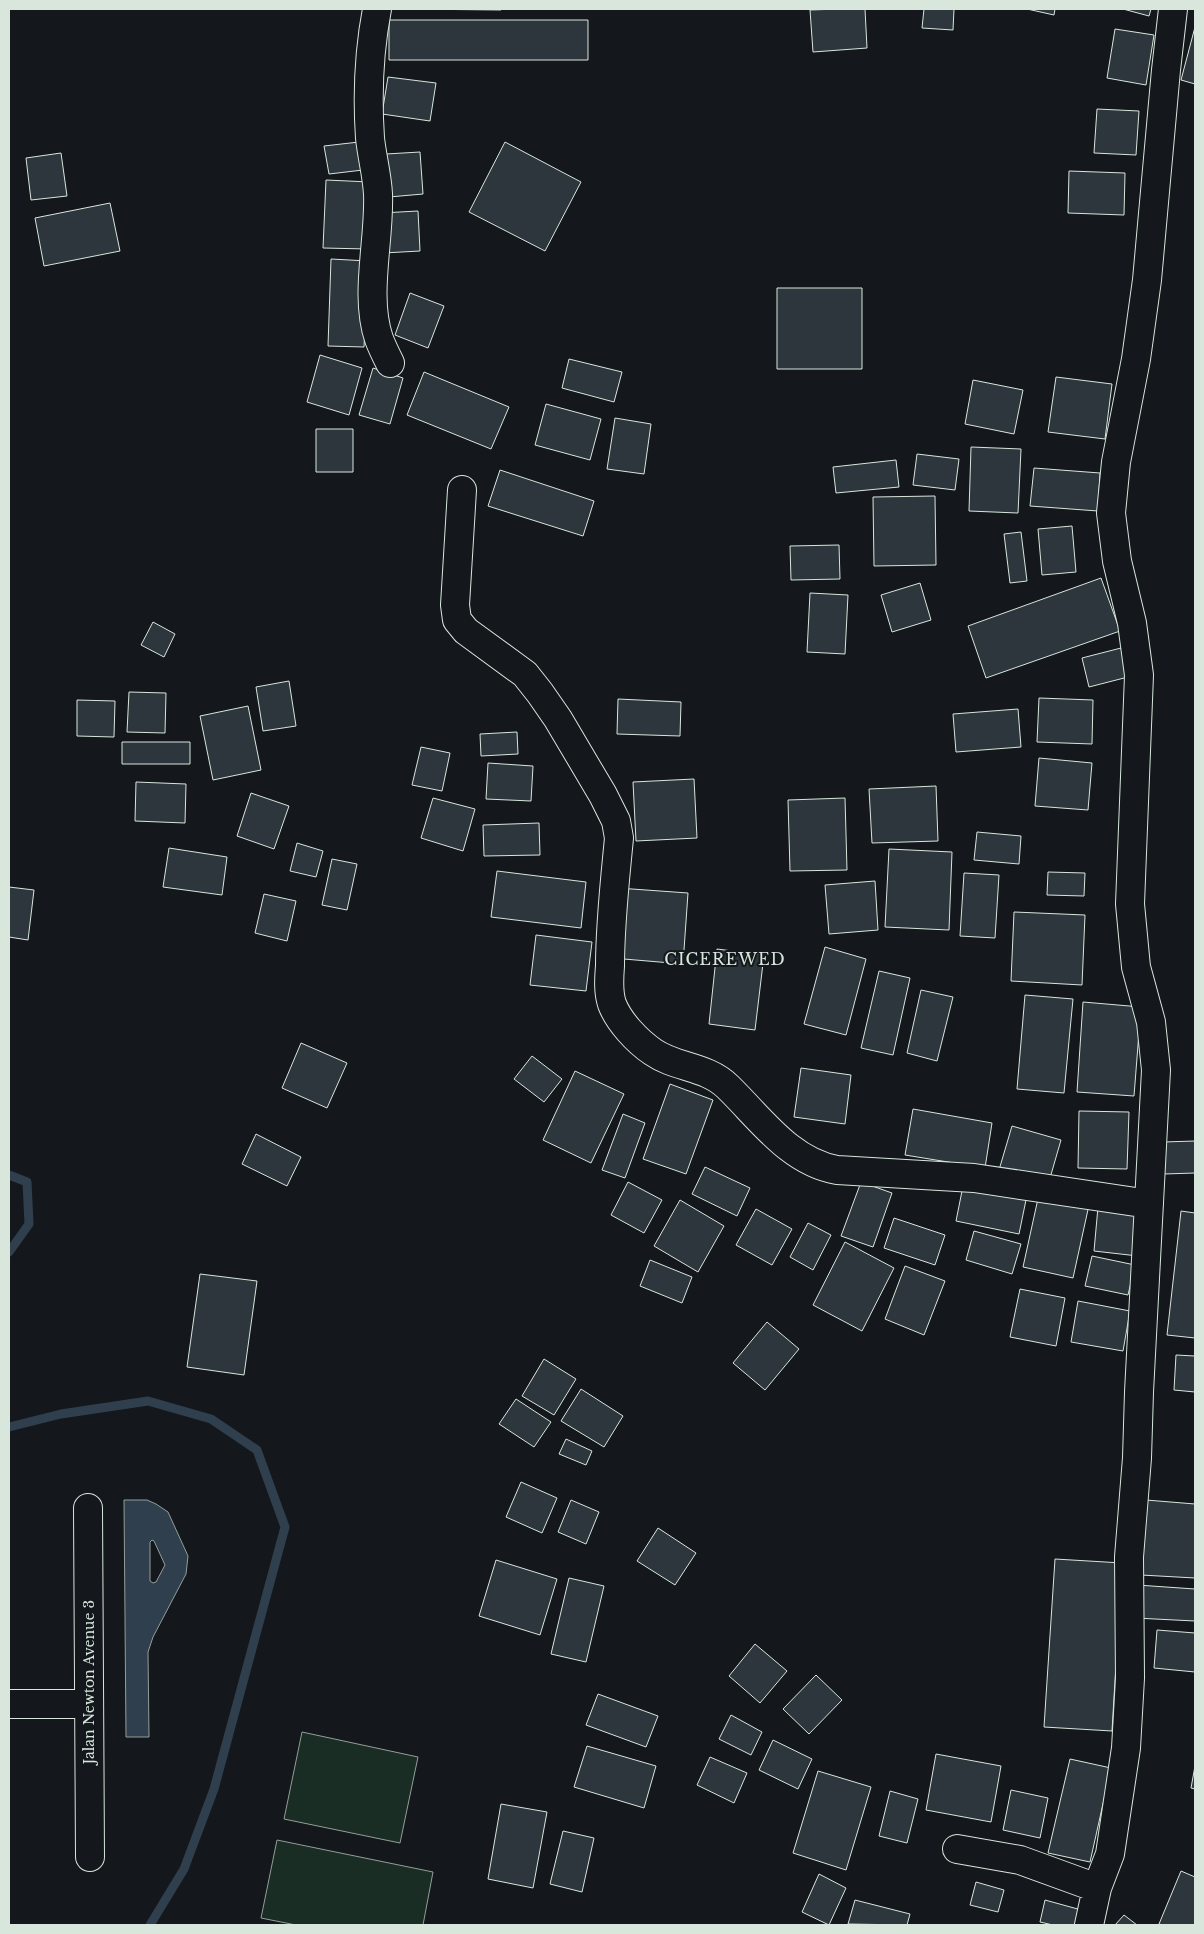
<svg xmlns="http://www.w3.org/2000/svg" width="1204" height="1934" font-family="'Libre Baskerville',serif">
<style>
.pitch{fill:#1a2d24;stroke:#939e99}
.water{fill:#2f3f4d;stroke:#939e99;fill-rule:evenodd}
.lines{fill:none;stroke-linecap:round;stroke-linejoin:round}
.stream{stroke:#2f3f4d;stroke-width:9}
.building{fill:#2c363c;stroke:#d8e6dc}
.minor-casing{stroke:#d8e6dc;stroke-width:30}
.minor{stroke:#14181c;stroke-width:28}
.labels{text-anchor:middle;dominant-baseline:central;stroke-width:4;stroke-linejoin:round;paint-order:stroke}
.street-label{font-size:14px;fill:#d8e6dc;stroke:#14181c}
.quarter-label{font-size:16px;letter-spacing:1px;fill:#d8e6dc;stroke:#14181c}
</style>
<rect width="100%" height="100%" fill="#14181c"/>
<path class="pitch" d="M302 1732 418 1757 400 1843 284 1819Z
M277 1840 433 1872 423 1925H296L261 1918Z"/>
<path class="water" d="M124 1500H147L156 1504 168 1512 188 1556 186 1574 153 1637 148 1652 149 1737H126ZM152 1540 154 1541 165 1565 156 1582 153 1583 150 1581V1542Z"/>
<g class="lines">
<path class="stream" d="M9 1175 27 1182 29 1224 9 1252
M9 1427 61 1414 148 1401 211 1419 257 1450 285 1527 214 1789 184 1869 150 1925"/>
</g>
<path class="building" d="M404 9H501V10Z
M840 9H865L867 48 813 52 810 10Z
M924 9H954L953 30 922 28Z
M1027 9H1055L1054 15Z
M1123 9H1151L1149 16Z
M389 20H588V60H389Z
M1195 27V84L1181 80Z
M1115 29 1154 35 1146 85 1107 78Z
M388 77 436 83 430 121 382 114Z
M1097 109 1139 111 1136 155 1094 153Z
M359 142 363 170 329 174 324 146Z
M505 142 581 182 545 251 469 212Z
M420 152 423 194 389 197 386 154Z
M61 153 67 196 31 200 26 158Z
M1069 171 1125 173 1124 215 1068 213Z
M326 180 370 182 368 249 323 248Z
M110 203 120 251 44 266 35 218Z
M418 211 420 251 383 253 381 213Z
M331 259 368 261 364 347 328 346Z
M777 288H862V369H777Z
M410 293 444 306 428 348 395 335Z
M320 355 362 368 349 415 307 402Z
M569 359 622 372 614 402 562 388Z
M373 368 403 378 390 424 359 415Z
M424 372 509 407 491 449 407 415Z
M1056 377 1112 384 1105 439 1048 432Z
M973 380 1023 390 1014 434 965 424Z
M546 404 601 419 590 460 535 445Z
M615 418 651 424 644 474 607 469Z
M316 429H353V472H316Z
M971 447 1021 449 1018 513 969 511Z
M917 454 959 459 955 490 913 485Z
M896 460 899 487 836 493 833 467Z
M1034 468 1100 473 1098 511 1030 506Z
M500 470 594 501 583 536 488 506Z
M935 496 936 565 874 566 873 497Z
M1072 526 1076 572 1042 575 1038 529Z
M1021 532 1027 581 1010 583 1004 534Z
M839 545 840 579 791 580 790 546Z
M1101 578 1120 631 986 678 968 626Z
M920 583 931 620 892 632 881 595Z
M810 593 848 595 845 654 807 652Z
M153 622 175 634 164 657 141 645Z
M1121 648 1128 677 1089 687 1082 658Z
M289 681 296 726 263 731 256 687Z
M129 692 166 693 165 733 127 732Z
M1039 698 1093 700 1092 744 1037 742Z
M618 699 681 702 680 736 617 734Z
M77 700 115 701 114 737 77 736Z
M248 706 261 770 213 780 200 716Z
M1018 709 1021 747 956 752 953 714Z
M517 732 518 754 481 756 480 734Z
M122 742H190V764H122Z
M421 747 450 753 442 791 412 785Z
M1039 758 1092 763 1088 810 1035 806Z
M488 763 533 766 531 801 486 799Z
M694 779 697 838 636 841 633 782Z
M136 782 186 784 185 823 135 821Z
M936 786 938 841 872 843 869 789Z
M251 793 289 806 274 849 237 836Z
M433 798 475 809 463 851 421 838Z
M845 798 847 870 790 871 788 800Z
M539 823 540 855 484 856 483 825Z
M977 832 1021 836 1019 864 974 860Z
M297 843 323 851 316 877 290 871Z
M169 848 227 857 222 895 163 887Z
M889 849 952 852 949 930 885 927Z
M332 859 357 864 347 910 322 905Z
M497 871 586 882 581 928 491 917Z
M1048 872 1085 873 1084 896 1047 895Z
M964 873 999 875 995 938 960 936Z
M875 881 878 930 829 934 825 885Z
M9 887 34 890 28 940 9 937Z
M618 888 688 893 683 964 612 958Z
M264 894 296 901 287 941 255 933Z
M1014 912 1085 915 1082 985 1011 981Z
M536 935 592 942 586 991 530 985Z
M825 947 866 959 846 1035 804 1024Z
M717 949 764 955 755 1030 709 1024Z
M879 971 910 978 893 1055 861 1048Z
M921 990 953 997 937 1061 907 1053Z
M1025 995 1073 999 1064 1093 1017 1089Z
M1083 1002 1141 1007 1134 1096 1077 1092Z
M301 1043 347 1063 327 1108 282 1088Z
M532 1056 562 1079 544 1102 514 1079Z
M801 1068 851 1075 845 1124 794 1117Z
M575 1071 624 1094 591 1163 543 1140Z
M670 1084 713 1100 686 1174 643 1159Z
M913 1109 992 1123 985 1168 905 1155Z
M1079 1111 1129 1112 1127 1169 1078 1168Z
M623 1114 645 1123 625 1178 602 1170Z
M1012 1126 1061 1140 1048 1185 999 1170Z
M256 1134 301 1157 287 1186 242 1164Z
M1195 1141V1173L1164 1174 1163 1142Z
M705 1167 750 1188 737 1216 692 1194Z
M964 1181 1027 1195 1019 1234 956 1221Z
M628 1182 662 1200 644 1233 611 1215Z
M861 1182 892 1193 873 1247 841 1236Z
M1039 1194 1089 1205 1073 1278 1023 1267Z
M680 1200 724 1226 698 1272 654 1246Z
M1098 1207 1143 1212 1138 1256 1094 1251Z
M756 1209 792 1229 772 1265 736 1245Z
M1181 1211 1195 1213V1338L1167 1335Z
M894 1218 945 1235 935 1265 884 1248Z
M808 1223 831 1235 813 1270 790 1257Z
M974 1231 1021 1244 1012 1274 966 1260Z
M845 1242 894 1268 862 1331 813 1305Z
M1092 1256 1135 1265 1128 1295 1085 1286Z
M650 1260 692 1277 682 1303 640 1286Z
M905 1266 945 1281 924 1335 885 1319Z
M200 1274 257 1281 244 1375 187 1367Z
M1020 1289 1065 1298 1056 1346 1010 1337Z
M1078 1301 1130 1311 1123 1351 1071 1342Z
M767 1322 799 1349 765 1390 733 1363Z
M1176 1355 1195 1356V1392L1174 1390Z
M544 1359 576 1379 554 1415 522 1396Z
M581 1389 623 1416 604 1447 561 1421Z
M516 1399 551 1422 534 1447 499 1424Z
M566 1439 592 1451 586 1465 559 1454Z
M521 1482 557 1498 542 1533 506 1517Z
M571 1500 599 1512 586 1544 558 1532Z
M1146 1500 1195 1504V1578L1141 1575Z
M658 1528 696 1553 675 1585 637 1561Z
M1055 1559 1122 1563 1112 1731 1044 1727Z
M496 1560 557 1579 540 1635 479 1616Z
M569 1578 604 1586 586 1662 551 1654Z
M1137 1585 1195 1589V1621L1135 1618Z
M1157 1630 1195 1633V1672L1154 1668Z
M755 1644 787 1671 760 1703 729 1676Z
M816 1675 842 1700 809 1734 783 1709Z
M598 1694 658 1716 646 1747 586 1725Z
M731 1715 762 1732 751 1755 719 1739Z
M773 1740 812 1759 798 1789 759 1770Z
M587 1746 656 1766 644 1808 574 1787Z
M936 1754 1001 1766 991 1822 926 1810Z
M710 1757 747 1773 734 1803 697 1785Z
M1070 1759 1111 1768 1090 1862 1048 1853Z
M1195 1766V1789L1191 1788Z
M818 1771 871 1787 846 1870 793 1853Z
M1011 1790 1048 1798 1040 1838 1003 1830Z
M890 1791 918 1799 907 1843 879 1836Z
M501 1804 547 1812 533 1888 488 1879Z
M563 1831 594 1838 582 1892 550 1884Z
M1181 1871 1195 1877V1925H1163L1159 1924Z
M819 1874 846 1888 829 1925 802 1912Z
M976 1882 1004 1890 998 1912 970 1905Z
M855 1900 910 1914 907 1925 848 1924Z
M1045 1900 1085 1911 1082 1925H1053L1040 1922Z
M1124 1915 1137 1925H1115Z"/>
<g class="lines">
<defs>
<path id="minor" d="M377 9C369 51 367 94 370 138 372 157 377 175 378 194 380 240 364 295 379 339 382 347 386 355 390 363
M462 490 455 605 457 620 466 631 525 674 540 693 558 719 603 795 616 821 619 838C615 880 610 923 610 966 609 978 608 992 612 1004 619 1022 637 1041 653 1052 676 1068 707 1066 728 1087 760 1118 790 1162 837 1170L974 1178 1149 1204
M88 1508 90 1857
M9 1704H89
M957 1849 1020 1860 1097 1888
M1089 1925 1097 1888 1110 1854 1126 1748 1130 1678 1129 1557 1137 1458 1139 1392 1156 1070 1151 1022 1136 967 1130 904 1139 675 1132 623 1117 561 1111 513 1116 462 1136 359 1147 280 1166 70 1173 9"/>
</defs>
<use href="#minor" class="minor-casing"/>
<use href="#minor" class="minor"/>
</g>
<g class="labels">
<g class="street-label">
<text transform="translate(89 1682) rotate(-90)">Jalan Newton Avenue 3</text>
</g>
<g class="quarter-label">
<text x="725" y="959">CICEREWED</text>
</g>
</g>
<rect width="1204" height="1934" fill="none" stroke="#d8e6dc" stroke-width="20"/>
</svg>
